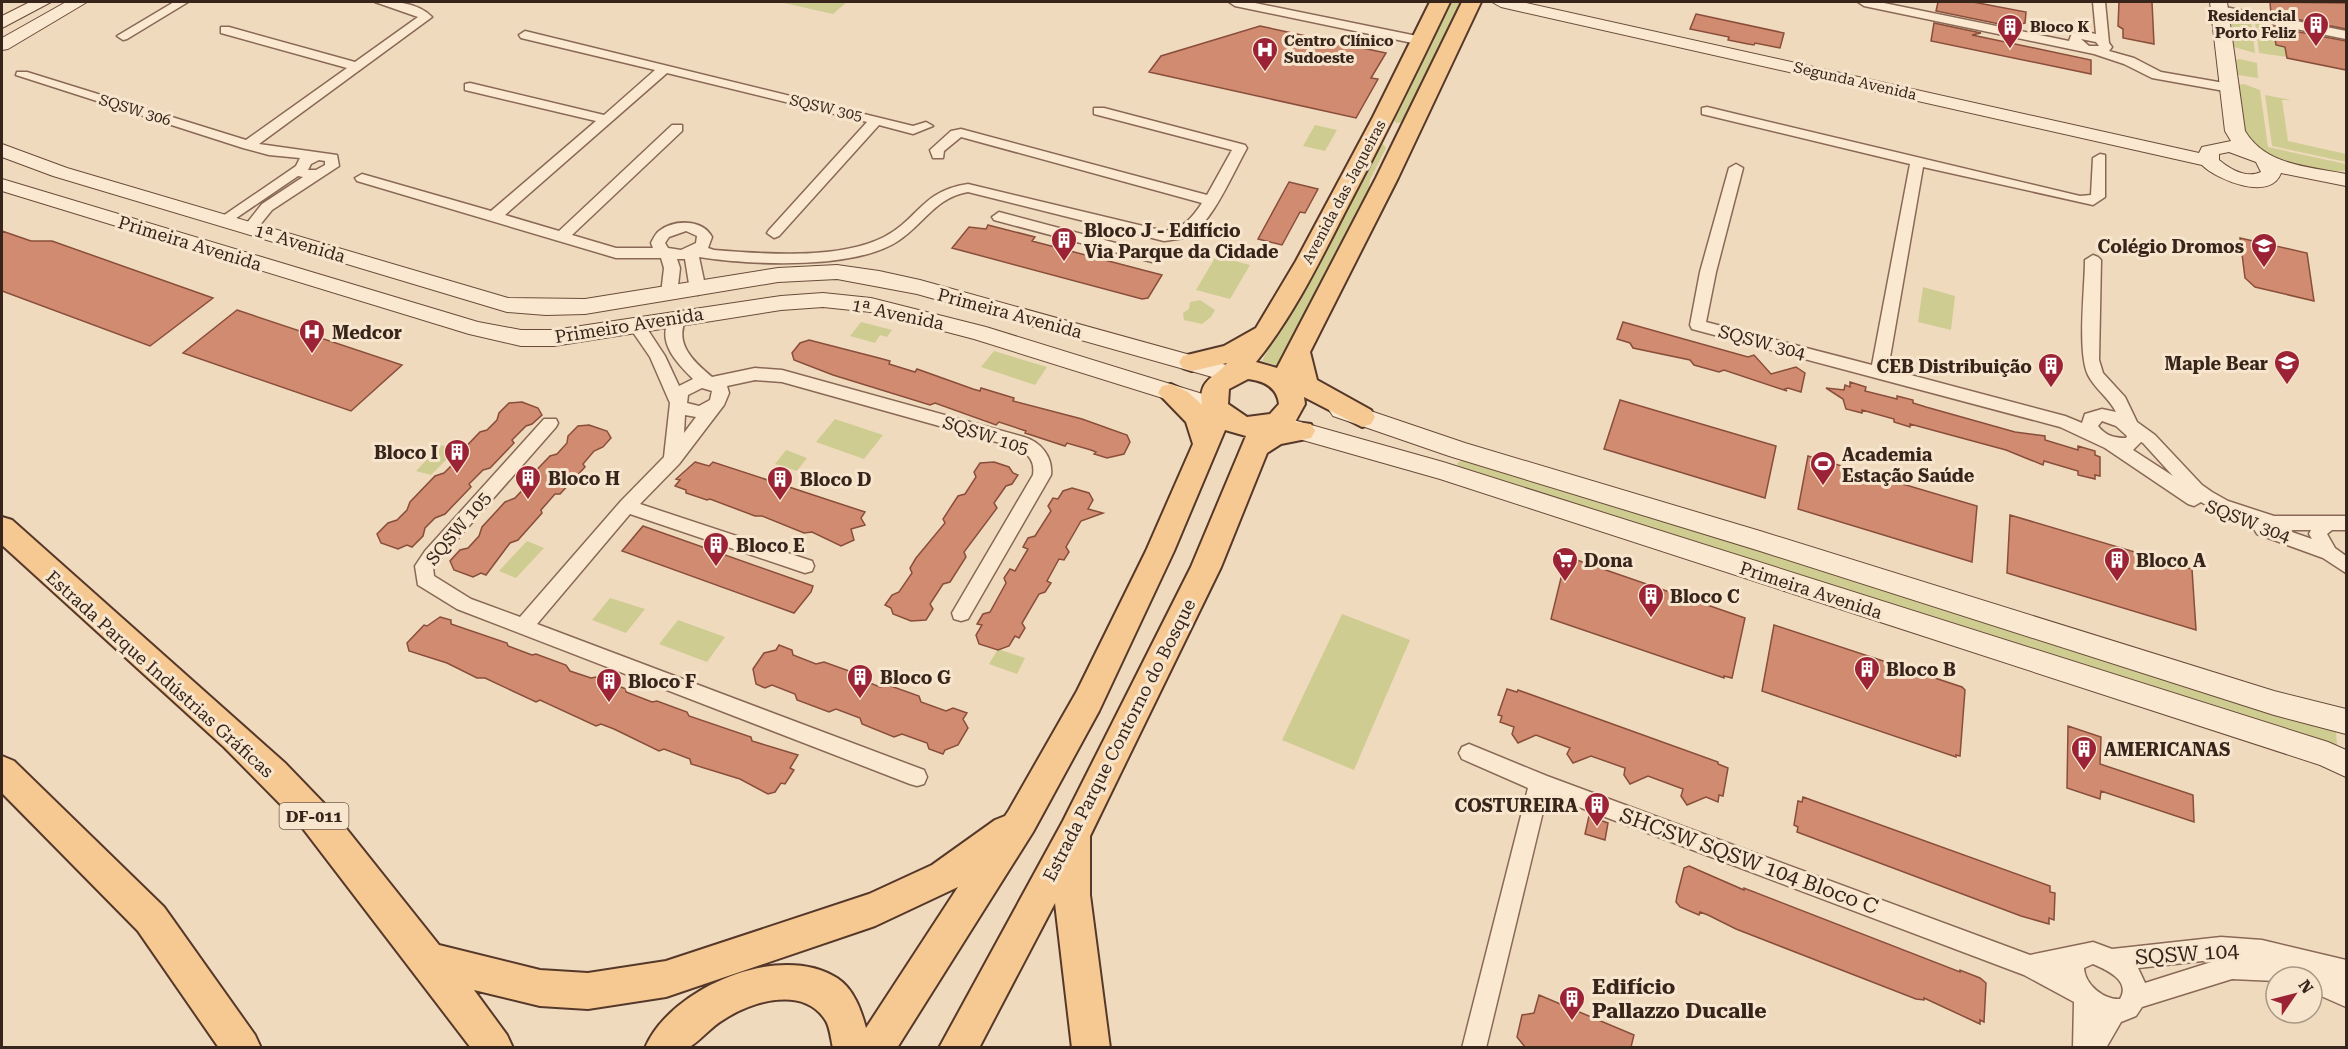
<svg xmlns="http://www.w3.org/2000/svg" width="2348" height="1049" font-family="'Roboto Serif',serif">
<style>
.green{fill:#cecc91}
.building{fill:#d08b71;stroke:#894e3a;stroke-width:1.5}
.lines{fill:none;stroke-linecap:round;stroke-linejoin:round}
.street-casing{stroke:#896956;stroke-width:3}
.secondary-casing{stroke:#6a4b39;stroke-width:2}
.primary-casing{stroke:#56382a;stroke-width:4}
.street{fill:#fae8d1;fill-rule:evenodd}
.secondary{fill:#fae8d1;fill-rule:evenodd}
.primary{fill:#f6c992;fill-rule:evenodd}
.labels{text-anchor:middle;dominant-baseline:central;stroke-width:6;stroke-linejoin:round;paint-order:stroke}
.far-poi-label{font-size:15px;font-weight:bold;fill:#37251b;stroke:#f7e5cd;text-anchor:start}
.far-street-label{font-size:15px;fill:#37251b;stroke:#f7e5cd}
.shield{fill:#f7e5cd;stroke:#715f50;stroke-width:1.5}
.shield-label{font-size:16px;font-weight:bold;fill:#37251b}
.poi-label{font-size:18px;font-weight:bold;fill:#37251b;stroke:#f7e5cd;text-anchor:start}
.street-label{font-size:18px;fill:#37251b;stroke:#f7e5cd}
.near-street-label{font-size:21px;fill:#37251b;stroke:#f7e5cd}
.near-poi-label{font-size:21px;font-weight:bold;fill:#37251b;stroke:#f7e5cd;text-anchor:start}
</style>
<rect width="100%" height="100%" fill="#f0dabe"/>
<path class="green" d="M786 2H847L833 14 784 3Z
M1448 2H1465L1405 122 1396 123 1393 119 1407 91 1409 75Z
M2231 17 2251 20 2255 53 2234 47Z
M2255 21 2272 24 2276 45 2286 47 2287 57 2259 53Z
M2240 59 2257 63 2258 78 2238 75 2235 60Z
M2244 84 2260 90 2268 147 2346 164V170C2316 179 2272 157 2246 142L2238 85Z
M2265 95 2291 100H2282L2288 141 2346 154V162L2272 146Z
M1315 125 1337 130 1325 151 1303 146Z
M1374 144H1383L1386 148 1370 180 1367 198 1282 367 1262 361Z
M1216 256 1250 265 1230 299 1196 290Z
M1923 287 1955 296 1951 330 1918 322Z
M1200 300 1215 310 1211 317 1202 324 1184 320 1183 313 1189 309 1190 302Z
M861 322 892 330 887 337 880 335 875 343 850 336Z
M994 351 1047 367 1035 385 981 367Z
M835 419 883 435 864 459 816 442Z
M441 445 456 450 431 475 416 471Z
M786 450 807 458 797 471 775 464Z
M1463 461 1600 497 2336 730 2337 746 1457 467 1458 462Z
M527 541 544 548 516 578 499 571Z
M610 598 645 609 626 633 592 620Z
M1342 614 1410 640 1354 770 1282 740Z
M678 620 725 637 707 662 659 644Z
M998 649 1025 658 1017 674 989 664Z"/>
<path class="building" d="M1938 2H1973L2026 12 2025 23 2009 26 1936 11Z
M2119 2H2152L2154 44 2123 38V29L2118 26Z
M2270 2 2346 3V29L2271 14Z
M1696 14 1784 33 1780 48 1755 43 1754 45 1748 44 1728 40 1729 37 1690 29Z
M1934 23 1981 33 1972 35 2091 60V74L1931 41Z
M1260 26 1386 53 1371 78 1378 79 1356 118 1149 72 1161 56Z
M2273 27 2346 41V70L2287 58 2285 47 2276 45Z
M1289 182 1318 189 1305 213 1300 212 1282 245 1258 239Z
M988 225 1035 237 1032 241 1162 275 1148 298 1142 299 952 248 969 227 986 229Z
M2 231 31 241H52L213 298 150 346 2 291Z
M2240 238 2307 253 2314 301 2255 287 2245 278Z
M237 310 402 365 351 411 183 353Z
M1623 322 1748 357 1754 355 1771 374 1796 367 1805 373 1801 392 1788 388 1785 389 1787 391 1724 370 1719 372 1694 365 1690 360 1633 348 1630 343 1617 339Z
M809 340 879 358 890 361 889 364 915 372 917 369 973 389 980 391 981 388 1014 398 1013 401 1082 419 1127 435 1130 442 1124 454 1107 458 1094 454 1096 452 1091 450 1067 443 1065 446 1025 433 1026 431 999 422 996 425 935 403 930 405 833 375 794 360 792 353 800 343Z
M1850 382 1866 387 1865 391 1897 399V396L1913 400V403L1926 407 2015 432 2045 436V440L2078 450V446L2095 451V455L2100 457V476L2095 475V479L2078 475V471L2044 461 2043 465 2006 450 1910 424V427L1894 422V419L1862 410V413L1846 409 1843 399 1826 388 1844 390 1845 385 1850 387Z
M1620 400 1776 446 1765 498 1604 449Z
M522 402 538 408 542 415 532 424 526 426 512 440 514 443 490 468 483 470 469 484 471 487 445 514 435 518 425 528 423 536 412 547 407 545 398 549 381 543 377 534 388 523 397 520 407 510 410 502 435 476 444 473 454 463 456 457 480 432 487 430 497 420 499 413 509 403Z
M589 425 607 431 611 438 603 447 594 451 583 464 585 467 560 494H555L541 510 542 513 518 540 510 543 486 575 481 573 473 577 454 570 450 561 460 550 468 548 479 536 482 527 505 502 515 498 527 485 526 481 550 456 557 454 567 443 568 436 578 426Z
M1808 456 1977 506 1972 562 1798 509Z
M695 462 709 466 713 462 865 512 861 518 865 525 851 529 854 540 841 546 812 532 804 533 762 516H755L710 499 707 500 686 493V490L675 486 680 480 676 479Z
M994 462 1009 467 1013 473 1018 475 1012 484 1006 486 994 503 997 508 964 552 966 557 950 582 943 584 930 604 933 609 926 620 911 621 893 614 891 608 885 605 892 595 899 592 912 573 910 568 916 558 945 523 943 519 958 496 965 494 976 477 974 472 980 463Z
M1072 488 1089 493 1093 500 1088 509 1103 513 1081 521 1066 547 1069 552 1064 560 1059 559 1047 581 1051 583 1045 592 1039 594 1022 623 1025 628 1019 638 1015 636 1009 646 998 650 979 644 976 635 982 625 977 624 983 614 990 612 1006 583 1004 578 1010 569 1015 571 1028 549 1023 547 1028 538 1035 536 1051 511 1048 506 1053 498 1058 499 1063 491Z
M2010 515 2192 569 2196 630 2007 573Z
M643 526 813 586 811 592 794 613 622 551Z
M1571 558 1745 618 1732 678 1724 676V678L1551 619 1561 578Z
M440 617 451 620V624L507 643 508 646 532 655 536 654 566 665 570 671 591 678 596 677 626 689V692L652 702 657 701 687 712 689 716 751 737 752 741 798 755 790 768 794 770 785 784 781 783 775 792 768 794 740 779 691 764 690 759 664 749 659 751 614 729 601 724 596 726 540 700 536 702 485 678H477L447 663 409 651 407 643 424 625 427 626Z
M1774 625 1962 687 1965 690 1960 756 1956 755V757L1762 691Z
M779 645 792 650 793 655 816 664 824 662 855 673 857 678 880 687 888 685 919 696 921 702 946 711 953 708 967 713 963 719 968 728 958 745 945 750 943 754 929 749 927 743 902 734 894 737 862 724 860 718 836 709 829 712 797 700 795 694 772 685 765 688 756 684 753 669 764 653 776 650Z
M1507 689 1517 692 1518 690 1718 762V764L1728 768 1723 796 1719 795 1718 802 1706 797 1687 805 1681 796 1683 789 1648 776 1630 784 1624 775 1625 768 1591 756 1573 763 1567 754 1570 748 1536 735 1518 743 1512 734 1514 727 1500 722 1502 716 1498 715Z
M2068 726 2101 737 2100 764 2193 795 2194 822 2101 791 2100 799 2067 788Z
M1803 797 2050 886V892L2055 893 2054 920 2049 918V924L2021 916 1797 832 1798 827 1794 825 1798 801 1802 802Z
M1589 816 1608 823 1605 840 1585 834Z
M1689 866 1744 890V888L1960 972V970L1980 978 1986 983 1984 1022 1980 1020V1024L1924 998V1000L1916 999 1736 929 1708 915 1700 912 1699 915 1680 907 1676 902 1677 896 1684 868Z
M1539 995 1634 1035 1631 1047H1525L1517 1037 1522 1015 1534 1013Z"/>
<g class="lines">
<defs>
<path id="street" d="M174 2H188L127 39 123 40 117 36Z
M375 2C393 0 419 3 432 17L259 144 337 155 339 166 272 210 255 231 250 233 243 228 262 204 303 177 298 176 229 223 224 225 217 220 296 166 300 158 269 155 243 148 16 75 17 72H27L246 140 347 68 221 33V27H229L355 62 418 17ZM319 160 325 161V165L316 170H308L311 164Z
M1229 2H1250L1422 37 1428 41 1422 45 1235 6Z
M1858 2H1879L2069 41 2072 33 2082 31 2096 34 2093 2H2105L2109 43 2112 47 2109 51 2134 58 2161 72 2230 84 2237 88 2230 92 2152 78 2124 64 2094 54 1864 6ZM2081 39 2096 42 2099 46H2089Z
M2220 6 2346 31V39L2216 13V7Z
M525 31 913 126 926 122 933 126 913 134 879 125 779 236 774 238 767 233 769 230 867 122 667 73 505 215 559 231 672 125H682V131L572 235 616 248H653L651 243C653 239 656 233 659 231 674 219 703 219 712 237L708 248 714 250C764 254 838 260 884 237 919 219 921 191 968 184L1164 231C1184 228 1191 219 1202 203L961 137 944 151 943 158H933L930 150 951 131 961 129 1207 195 1232 150 1094 114V108H1104L1245 145 1247 148C1234 171 1211 226 1187 237 1180 239 1171 240 1164 241L968 192C936 197 923 225 898 241 854 270 750 265 699 257L706 290 698 295 690 290 685 259H677L680 268 677 294 669 299 661 294 664 268 661 258H616L357 181 355 178 362 174 491 211 596 121 465 90V84L470 83 604 115 655 70 521 38 519 35ZM686 231 697 236 696 243 681 250 668 248 665 243 669 237Z
M1707 107 2080 196 2091 195 2093 158 2100 154 2105 155V197L2093 205 1923 167 1888 369 2065 416 2082 423 2085 414 2102 409 2116 412C2109 398 2095 389 2088 375 2077 352 2085 288 2085 260L2093 255 2098 257 2101 260 2099 360 2103 373 2125 397 2137 422 2155 435 2202 485 2212 492 2228 501 2274 516H2346V530H2332L2327 534 2335 548 2346 556V573L2323 558 2257 534 2254 529 2256 524 2216 511 2201 502 2194 506 2188 504 2105 448 2060 427 1692 329 1690 325 1700 272 1729 168 1736 164 1743 168 1716 272 1706 322 1872 365 1910 164 1702 114V108ZM2102 421 2116 426 2127 436 2126 438C2114 438 2106 436 2098 426ZM2141 442 2143 443 2173 476 2133 450ZM2286 530H2311L2309 534 2312 539Z
M999 212 1157 254 1159 257 1152 262 994 220 992 217Z
M678 313 686 318C674 344 693 361 712 377L755 368 782 370 1024 437C1041 442 1053 457 1051 475L968 619 961 621 954 619 952 613 1033 475C1035 461 1029 455 1018 448L782 382 755 380 727 386 729 393 724 405 679 464 640 504 812 561 814 566 812 571 805 573 630 514 537 624 924 770 927 777 924 784 917 786 910 784 457 609 418 585 415 566 425 551 544 419H556L558 423 556 427 433 567 434 576 471 599 520 617 621 501 664 457 670 403 650 357 628 325 630 321H642L665 356 679 386 693 379C678 364 658 344 668 322 671 316 672 314 678 313ZM702 388 712 391 710 400 699 406 687 403 688 395ZM685 415 696 417 684 433Z
M1469 744 1547 776 2030 955 2093 942 2112 949 2221 937 2262 940 2346 960V1007L2312 992V977H2276V981L2232 979 2142 1007 2136 1016 2121 1022 2106 1048H2073L2074 1002 2024 975 1547 795 1486 1048H1462L1528 788 1462 759 1459 753 1462 747ZM2221 959 2145 983 2138 968ZM2093 964C2107 970 2131 981 2120 999 2104 1000 2085 985 2084 968Z"/>
<path id="secondary" d="M30 2H51L2 28V16Z
M66 2H87L8 49 2 50V38Z
M1492 2H1522L2199 153 2202 147 2231 141 2225 131 2210 2H2227L2245 131C2266 166 2308 166 2346 174V186L2281 173C2271 202 2217 180 2202 165L1501 7ZM2229 152 2256 162 2261 172C2246 179 2230 169 2219 160V154Z
M2 144 67 168 508 298 585 299 778 268 837 265 879 271 920 280 1230 366 1238 368 1242 374 1238 380 1230 382 917 294 837 279 778 282 585 314 546 315 507 312 53 176 2 157Z
M2 179 478 322 521 330H554L781 296 823 293 871 298 986 327 1222 400 1226 406 1222 412 1214 414 974 339 871 312 823 307 781 310 554 346H521L469 334 2 191Z
M1341 401 1465 443 1760 531 2274 691 2346 709V734L2274 715 1760 551 1449 456 1333 416 1329 410 1333 404Z
M1279 416 1443 462 2328 742 2346 750V777L2320 765 1440 479 1271 431 1267 425 1271 419Z"/>
<path id="primary" d="M1430 2H1450C1416 73 1381 144 1344 214 1318 265 1292 318 1256 362L1277 368 1376 178 1462 2H1481L1398 178 1310 352 1317 380 1371 410 1375 417 1371 424 1362 427 1304 397 1305 404 1295 422 1311 424 1315 431 1311 438 1281 444 1267 453 1221 567 1090 836V895L1110 1048H1072L1055 903 979 1048H939L1063 821 1191 567 1246 436 1225 430 1174 551 1099 711 1033 832 897 1048H833C831 1039 830 1028 826 1021 804 985 752 1001 723 1020 711 1027 702 1039 691 1046 685 1049 654 1048 645 1048 670 988 780 941 837 978 854 989 861 1010 866 1028L958 887 875 926 666 997 588 1009 540 1006 474 990 507 1035 513 1048H471L298 822 224 747 2 545V517L12 520 285 763 337 817 439 945 540 970 588 973 666 961 869 894 932 865 995 820 1005 816 1009 810 1077 691 1146 551 1193 444 1186 422 1158 393 1162 386 1171 384 1188 392 1202 405C1198 379 1214 379 1227 363L1192 371 1183 368 1179 362 1183 356 1224 346 1256 328 1296 261 1373 117ZM1248 379C1264 381 1277 387 1279 404L1270 414 1247 417 1228 404 1229 389Z
M2 756 14 761 164 907 255 1035 261 1048H219L138 931 2 793Z"/>
</defs>
<use href="#street" class="street-casing"/>
<use href="#secondary" class="secondary-casing"/>
<use href="#primary" class="primary-casing"/>
<use href="#street" class="street"/>
<use href="#secondary" class="secondary"/>
<use href="#primary" class="primary"/>
</g>
<defs>
<symbol id="building-pin" viewBox="-11 -11 22 30"><path d="M0 17L-7.5 6A9.5 9.5 0 1 1 7.5 6Z" fill="#9b2335" stroke="#f7e5cd"/><path d="M-4-6H4V6H1V3H-1V6H-4ZM-2.5-4.3h1.7v1.8h-1.7ZM.8-4.3h1.7v1.8H.8ZM-2.5-1h1.7V.8h-1.7ZM.8-1h1.7V.8H.8Z" fill="#fff"/></symbol>
<symbol id="hospital-pin" viewBox="-11 -11 22 30"><path d="M0 17L-7.5 6A9.5 9.5 0 1 1 7.5 6Z" fill="#9b2335" stroke="#f7e5cd"/><path d="M-5-5h3v3.5h4V-5h3V5h-3V1.5h-4V5h-3Z" fill="#fff"/></symbol>
<symbol id="school-pin" viewBox="-11 -11 22 30"><path d="M0 17L-7.5 6A9.5 9.5 0 1 1 7.5 6Z" fill="#9b2335" stroke="#f7e5cd"/><path d="M0-5L7-2L0 1L-7-2ZM-4 1L0 2.5L4 1V4Q0 6-4 4Z" fill="#fff"/></symbol>
<symbol id="stadium-pin" viewBox="-11 -11 22 30"><path d="M0 17L-7.5 6A9.5 9.5 0 1 1 7.5 6Z" fill="#9b2335" stroke="#f7e5cd"/><path d="M0-5a6.5 5 0 1 0 0 10a6.5 5 0 1 0 0-10ZM-3.5-1.8h7v3.6h-7Z" fill="#fff"/></symbol>
<symbol id="supermarket-pin" viewBox="-11 -11 22 30"><path d="M0 17L-7.5 6A9.5 9.5 0 1 1 7.5 6Z" fill="#9b2335" stroke="#f7e5cd"/><path d="M-6-5.5h2.5l.6 2H6L4.5 2H-2.5L-4.4-4H-6ZM-1.5 3.2a1.3 1.3 0 1 0 .1 0ZM3 3.2a1.3 1.3 0 1 0 .1 0Z" fill="#fff"/></symbol>
</defs>
<g fill-rule="evenodd">
<use href="#building-pin" x="2301" y="10" width="30" height="40"/>
<use href="#building-pin" x="1995" y="12" width="30" height="40"/>
<use href="#hospital-pin" x="1250" y="35" width="30" height="40"/>
<use href="#building-pin" x="1049" y="225" width="30" height="40"/>
<use href="#school-pin" x="2249" y="231" width="30" height="40"/>
<use href="#hospital-pin" x="297" y="317" width="30" height="40"/>
<use href="#school-pin" x="2272" y="348" width="30" height="40"/>
<use href="#building-pin" x="2036" y="351" width="30" height="40"/>
<use href="#building-pin" x="442" y="437" width="30" height="40"/>
<use href="#stadium-pin" x="1808" y="449" width="30" height="40"/>
<use href="#building-pin" x="513" y="463" width="30" height="40"/>
<use href="#building-pin" x="765" y="464" width="30" height="40"/>
<use href="#building-pin" x="701" y="530" width="30" height="40"/>
<use href="#supermarket-pin" x="1550" y="545" width="30" height="40"/>
<use href="#building-pin" x="2102" y="545" width="30" height="40"/>
<use href="#building-pin" x="1636" y="581" width="30" height="40"/>
<use href="#building-pin" x="1852" y="654" width="30" height="40"/>
<use href="#building-pin" x="845" y="662" width="30" height="40"/>
<use href="#building-pin" x="594" y="666" width="30" height="40"/>
<use href="#building-pin" x="2069" y="734" width="30" height="40"/>
<use href="#building-pin" x="1582" y="790" width="30" height="40"/>
<use href="#building-pin" x="1557" y="984" width="30" height="40"/>
</g>
<g class="labels">
<g class="far-poi-label">
<text x="2296" y="16" text-anchor="end">Residencial<tspan x="2296" dy="17">Porto Feliz</tspan></text>
<text x="2030" y="27">Bloco K</text>
<text x="1284" y="41">Centro Clínico<tspan x="1284" dy="17">Sudoeste</tspan></text>
</g>
<g class="far-street-label">
<text transform="translate(1855 81) rotate(13)">Segunda Avenida</text>
<text transform="translate(826 108) rotate(13)">SQSW 305</text>
<text transform="translate(135 110) rotate(17)">SQSW 306</text>
<text transform="translate(1344 192) rotate(-62)">Avenida das Jaqueiras</text>
</g>
<rect class="shield" x="279.5" y="803" width="69" height="26" rx="4.5"/>
<g class="shield-label">
<text x="314" y="816">DF-011</text>
</g>
<g class="poi-label">
<text x="1084" y="230">Bloco J - Edifício<tspan x="1084" dy="21">Via Parque da Cidade</tspan></text>
<text x="2244" y="246" text-anchor="end">Colégio Dromos</text>
<text x="332" y="332">Medcor</text>
<text x="2268" y="363" text-anchor="end">Maple Bear</text>
<text x="2032" y="366" text-anchor="end">CEB Distribuição</text>
<text x="438" y="452" text-anchor="end">Bloco I</text>
<text x="1842" y="454">Academia<tspan x="1842" dy="21">Estação Saúde</tspan></text>
<text x="548" y="478">Bloco H</text>
<text x="800" y="479">Bloco D</text>
<text x="736" y="545">Bloco E</text>
<text x="1584" y="560">Dona</text>
<text x="2136" y="560">Bloco A</text>
<text x="1670" y="596">Bloco C</text>
<text x="1886" y="669">Bloco B</text>
<text x="880" y="677">Bloco G</text>
<text x="628" y="681">Bloco F</text>
<text x="2104" y="749">AMERICANAS</text>
<text x="1578" y="805" text-anchor="end">COSTUREIRA</text>
</g>
<g class="street-label">
<text transform="translate(190 243) rotate(17)">Primeira Avenida</text>
<text transform="translate(300 243) rotate(17)">1ª Avenida</text>
<text transform="translate(1010 313) rotate(15)">Primeira Avenida</text>
<text transform="translate(898 314) rotate(12)">1ª Avenida</text>
<text transform="translate(629 325) rotate(-9)">Primeiro Avenida</text>
<text transform="translate(1762 342) rotate(15)">SQSW 304</text>
<text transform="translate(986 435) rotate(18)">SQSW 105</text>
<text transform="translate(2248 521) rotate(21)">SQSW 304</text>
<text transform="translate(458 528) rotate(-50)">SQSW 105</text>
<text transform="translate(1811 590) rotate(18)">Primeira Avenida</text>
<text transform="translate(160 674) rotate(42)">Estrada Parque Indústrias Gráficas</text>
<text transform="translate(1119 740) rotate(-63)">Estrada Parque Contorno do Bosque</text>
</g>
<g class="near-street-label">
<text transform="translate(1749 861) rotate(20)">SHCSW SQSW 104 Bloco C</text>
<text transform="translate(2187 954) rotate(-4)">SQSW 104</text>
</g>
<g class="near-poi-label">
<text x="1592" y="987">Edifício<tspan x="1592" dy="24">Pallazzo Ducalle</tspan></text>
</g>
</g>
<rect width="2348" height="1049" fill="none" stroke="#37251b" stroke-width="6"/>
<g transform="translate(2294 995) rotate(55)"><circle r="28" fill="#f7e5cd" stroke="#aa9886" stroke-width="1.5"/>
<path d="M0-4.5L10 22L0 15L-10 22Z" fill="#9b2335"/>
<text y="-9" font-size="16" font-weight="bold" text-anchor="middle" fill="#37251b">N</text>
</g>
</svg>
